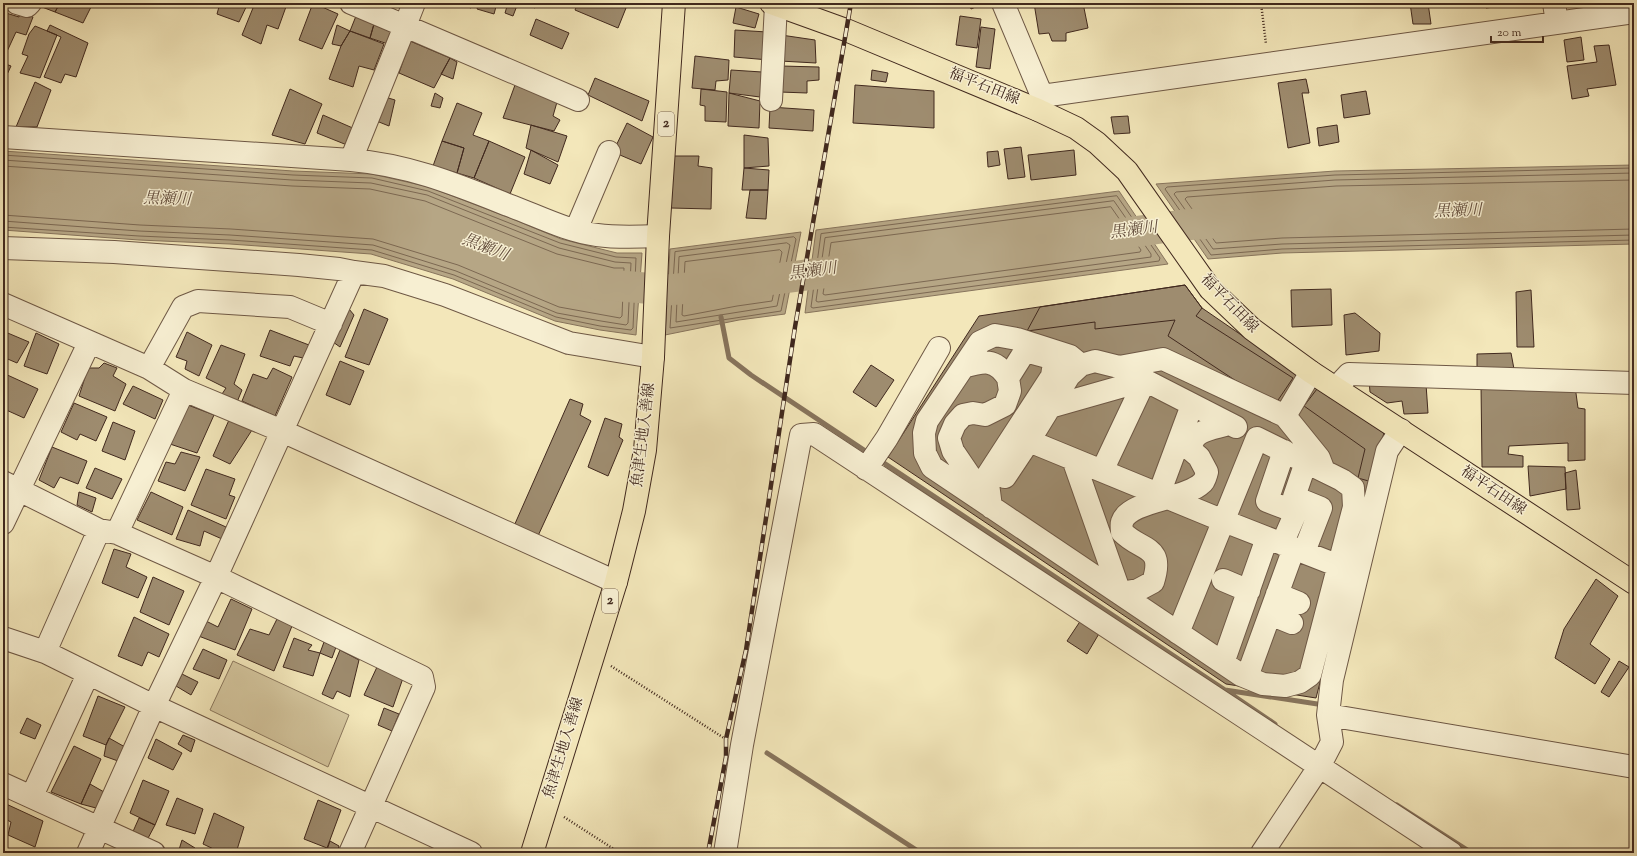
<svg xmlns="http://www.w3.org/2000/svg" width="1637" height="856" font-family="'Sorts Mill Goudy','Noto Serif JP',serif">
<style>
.green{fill:#d5c79f;stroke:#8b785e}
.water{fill:#b6a685;stroke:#87745c}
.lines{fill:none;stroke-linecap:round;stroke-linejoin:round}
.shore{stroke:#7c6852;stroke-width:1}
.stream{stroke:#87745c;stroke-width:5}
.river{stroke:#b6a685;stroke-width:31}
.building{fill:#9e8c6f;stroke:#41291e}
.minor-casing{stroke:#6e5845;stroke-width:24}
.major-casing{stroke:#41291e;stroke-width:24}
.path{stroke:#41291e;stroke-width:2.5;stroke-dasharray:1 2;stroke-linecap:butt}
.minor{stroke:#f7efd2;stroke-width:22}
.major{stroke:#f3e7ba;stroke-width:22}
.rail-casing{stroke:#41291e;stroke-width:4.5}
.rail{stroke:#f7efd2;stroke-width:3;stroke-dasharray:9;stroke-linecap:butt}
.labels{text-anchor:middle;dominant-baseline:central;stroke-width:3;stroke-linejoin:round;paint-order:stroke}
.shield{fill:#f7efd2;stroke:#786454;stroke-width:1}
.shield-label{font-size:14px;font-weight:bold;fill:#41291e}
.street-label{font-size:15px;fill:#41291e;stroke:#f7efd2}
.water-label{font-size:16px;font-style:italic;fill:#644e3d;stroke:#f7efd2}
</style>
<rect width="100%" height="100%" fill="#f3e7ba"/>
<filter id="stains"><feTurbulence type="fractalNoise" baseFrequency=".005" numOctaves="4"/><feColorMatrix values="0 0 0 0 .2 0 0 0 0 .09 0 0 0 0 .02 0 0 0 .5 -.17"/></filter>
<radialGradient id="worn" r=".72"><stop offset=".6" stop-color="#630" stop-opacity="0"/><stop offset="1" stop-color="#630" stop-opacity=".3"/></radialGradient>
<path class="green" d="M233 661 349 715 328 767 210 710Z"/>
<path class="water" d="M3 151 293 171 372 174 429 187 510 218 561 239 617 253H642L636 335 600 330 555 321 453 279 371 254 230 244 139 240 3 230Z
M1634 165V244L1282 253 1208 259 1156 184 1335 171Z
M1119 191 1168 264 805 313 816 230Z
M801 232 785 314 739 320 665 335 670 249Z"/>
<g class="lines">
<path class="shore" d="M3 155 293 175 372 178 428 191 560 243 616 257 636 258 633 328 631 330 600 326 556 317 454 275 372 250 230 240 139 236 3 227
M3 160 292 180 371 183 427 195 559 248 615 262 631 263 628 323 626 325 601 321 557 313 456 271 373 245 230 235 139 231 3 221
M3 166 292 186 370 189 425 201 557 254 614 268H624L622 316 620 318 559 307 458 265 373 239 231 229 140 225 3 215
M1634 168 1335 175 1167 187 1165 189 1211 255 1282 249 1634 240
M1634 173 1335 180 1176 192 1174 194 1213 249 1282 244 1634 235
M1634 180 1336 186 1187 197 1185 199 1216 243 1282 238 1634 229
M1117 196 1160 258 1159 261 813 308 811 307 821 234Z
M1114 201 1151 254V257L818 302 816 301 825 238Z
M1111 207 1141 250 1140 252 825 295 823 294 831 243Z
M794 237 796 239 781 311 670 328 675 252Z
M787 243 790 245 777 306 676 322 679 257Z
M780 250 782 252 772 301 737 306 684 316 682 315 685 262Z"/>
<path class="stream" d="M3 9 10 3
M721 317 729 358 751 375 870 454
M878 459 1225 690 1324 705
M1228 692 1275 724
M767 753 921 853
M1397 805 1472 853"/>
<path class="river" d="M1104 236 1183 225 1228 222
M751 282 853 269
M597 284 668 290 688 288"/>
</g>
<path class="building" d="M44 3H60L55 12 42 7Z
M60 3H93L83 23 55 12Z
M220 3H248L239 22 217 14Z
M255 3 287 4 278 29 267 25 261 44 242 35Z
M313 3 338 14 322 49 299 40Z
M368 3H392L389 11Z
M455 3H473L471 8Z
M479 3H497L494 14 477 9Z
M508 3H518L513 16 505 13Z
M524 3H537L535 8Z
M578 3H628L618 28 575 10Z
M969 3H979L980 5 971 9Z
M1034 3H1083L1088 28 1066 33V41H1052L1049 33 1039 34Z
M1410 3H1428L1431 24H1413Z
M1486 3H1502V6L1486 8Z
M736 7 759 14 755 28 733 23Z
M6 13 19 17 20 13 33 17 26 35 16 32 4 58 3 14Z
M356 16 374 24 370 38 350 31Z
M960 16 981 19 977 48 956 45Z
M536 19 569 33 562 49 530 35Z
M374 24 395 34 391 45 370 38Z
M50 25 88 43 76 77 65 74 61 83 44 77 61 37 47 31Z
M337 25 350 31 341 46 332 44Z
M35 26 57 35 40 78 20 73 28 56 22 54 29 34Z
M981 27 995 29 990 69 976 67Z
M735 30 767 32 769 60 734 57Z
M350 31 384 44 374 70 359 66 353 87 329 79 341 46Z
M781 35 815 40 816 63 780 61Z
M1581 37 1584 60 1567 62 1564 40Z
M410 41 450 58 434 88 399 73Z
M1609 45 1616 85 1587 89 1589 96 1572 99 1567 66 1597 62 1594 46Z
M695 56 729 60 728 80 716 81 715 90 692 88Z
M450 58 457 62 453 79 441 74Z
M3 63 11 66 4 81 3 80Z
M781 66 819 67V80L807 81V93L780 92Z
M731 70 762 72 760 97 729 93Z
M872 70 888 73 886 82 871 80Z
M595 78 649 101 642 121 588 95Z
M1306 79 1309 93H1302L1310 143 1288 148 1278 83Z
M35 82 51 90 37 127H16Z
M515 85 557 102 553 116 560 120 554 131 503 118Z
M855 85 934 91V128L853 123Z
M290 89 322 104 305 144 272 135Z
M701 89 727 92 726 122 705 121V106L700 105Z
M1366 91 1370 114 1344 118 1341 95Z
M435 93 443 98 440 108 431 106Z
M729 93 760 101 759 128 728 126Z
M385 97 395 100 389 126 374 120Z
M457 103 482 113 473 135 489 141 474 178 457 173 464 148 442 141Z
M770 107 814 110 813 131 769 128Z
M323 115 355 129 347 145 317 133Z
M1128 116 1130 133 1114 134 1111 117Z
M627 123 653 137 641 164 613 152Z
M531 125 567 136 558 162 526 148Z
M1337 125 1339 142 1319 146 1317 128Z
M744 135 768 138 769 166 744 168Z
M442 141 464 148 457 173 433 166Z
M489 141 525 157 510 194 474 178Z
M1021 147 1025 177 1008 179 1004 149Z
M531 150 558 165 550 184 524 174Z
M1074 150 1076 175 1031 180 1028 155Z
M998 151 1000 165 988 167 987 152Z
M674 156H699L698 166 712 168 711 209 671 208Z
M744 168 769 170 768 190H742Z
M750 190H768L766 219 746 218Z
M1185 285 1202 308 1384 433 1316 698 1226 684 888 457 979 316Z
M1185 285 1202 308 1196 316 1293 378 1274 406 1168 336 1175 320 1095 329V322L1027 331 1040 307Z
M1331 289 1332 325 1292 327 1291 290Z
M1531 290 1534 347H1517L1516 292Z
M349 309 354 315 340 347 333 342Z
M364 309 388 319 369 365 345 357Z
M1355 313 1380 333 1379 351 1346 355 1344 315Z
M270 330 309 345 303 358 294 356 290 366 260 356Z
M3 331 29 342 17 363 3 357Z
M187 332 212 345 199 376 185 369 187 361 176 357Z
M36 333 59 344 47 374 24 366Z
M221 345 245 354 234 384 242 390 237 402 222 394 226 388 206 378Z
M1511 353 1514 369H1477V354Z
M340 361 364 371 350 405 326 395Z
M104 363 117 368 113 376 126 384 115 411 79 396 88 368H99Z
M871 365 894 380 876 407 853 392Z
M273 368 292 377 275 416 242 401 253 374 267 379Z
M3 373 38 389 24 418 4 409 6 403 3 402Z
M1369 380 1426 384 1428 413 1404 414 1402 401 1387 403 1370 392Z
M1481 385 1575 386 1578 408 1585 409V460L1568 461V443L1509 446 1508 454 1523 456V467H1482Z
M133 386 163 400 155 419 123 404Z
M1317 389 1384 433 1372 482 1358 478 1365 449 1304 406Z
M570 399 583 404 580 415 591 421 537 538 514 526Z
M74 403 107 417 96 441 80 434 77 440 61 432Z
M188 405 214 415 197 453 170 444Z
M605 418 622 424 619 437 623 440 608 476 588 467Z
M229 420 252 430 230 464 213 456Z
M113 422 135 431 125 460 102 451Z
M52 447 87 461 78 484 60 477 54 488 39 480Z
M181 452 200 457 185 491 158 481 166 462 175 464Z
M1528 466 1565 467 1566 489 1530 496Z
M95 468 122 479 112 499 86 488Z
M206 469 235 479 229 495 235 497 226 519 191 505Z
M1576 470 1580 509 1567 510 1565 473Z
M79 492 96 498 92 512 77 505Z
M151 492 183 507 172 535 137 520Z
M188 510 226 527 222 539 204 531 200 546 176 539Z
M114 549 131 554 126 567 147 577 138 598 102 583Z
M153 577 184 591 169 625 140 612Z
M1596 579 1618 596 1590 644 1610 659 1595 684 1555 658 1564 629Z
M231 599 252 609 235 650 196 635 204 620 218 627Z
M134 617 169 634 159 657 148 652 142 666 118 656Z
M277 619 292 626 274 671 237 655 250 629 269 635Z
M1081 620 1100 632 1087 654 1067 641Z
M294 638 312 645 308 650 320 653 313 676 283 667Z
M324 642 336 647 332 658 320 653Z
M203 649 227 660 219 679 193 669Z
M340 650 359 660 350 697 337 691 333 699 322 694Z
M1619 661 1629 667 1609 697 1601 692Z
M377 667 403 678 393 707 364 695Z
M182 674 198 682 191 695 176 686Z
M98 696 125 707 106 745 83 736Z
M384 708 399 714 392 731 378 725Z
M27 718 41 725 35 739 20 733Z
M183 735 195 740 191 752 178 744Z
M109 738 125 747 118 761 104 756 106 745Z
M156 739 182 753 173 770 148 758Z
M74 746 101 759 81 804 51 792Z
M143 780 169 791 155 825 130 813Z
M90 784 104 792 96 808 81 804Z
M177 798 203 809 195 834 166 825Z
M318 800 341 810 327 848 304 839Z
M4 803 43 821 35 847 8 835 11 822 3 818Z
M214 813 244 827 236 853H222L203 844Z
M139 818 155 825 146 842 131 836Z
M182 840 195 848 193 853H178Z
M330 841 339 846 337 853H326Z"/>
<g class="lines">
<defs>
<path id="minor" d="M17 3 27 6 30 3
M351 3 405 26 351 160C409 165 455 184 508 205 538 216 566 231 597 235 618 238 638 237 658 236
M414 3 405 26 578 100
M1003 3 1042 96
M1554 3 1557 23
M771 100 776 5
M1038 110 1042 96 1634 12
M3 137 351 160
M576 230 609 152
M3 248 114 252 299 265 339 269 354 272
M3 304 149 368 184 390 282 431 616 582
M1025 351 1047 357 1054 362 1052 376 987 476 991 507 953 451 949 438 955 424 963 415 973 413 985 415 1005 405 1010 391 1008 378Z
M1081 365 1070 356 1017 339 995 335 980 342 927 421 924 433 925 453 932 467 1241 675 1263 684 1285 686 1300 682 1310 675 1354 507 1353 488 1342 480 1257 438 1178 633
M963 367C984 361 995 358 1008 378
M1119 367 1163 359 1285 416 1311 372
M149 368 183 307 198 301 290 307 331 324
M1336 388 1349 374 1634 383
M1050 407 1145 380
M1285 416 1319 458 1324 471
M1029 441 1224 521 1339 566
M1073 459 1120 593 1138 590 1153 582C1165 545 1142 552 1122 532 1122 529 1121 525 1122 522 1129 500 1185 500 1202 483 1205 481 1206 475 1207 472L1199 457 1192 451C1192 448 1191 444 1193 441 1197 430 1219 427 1229 424
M866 469 887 438 939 348
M1102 471 1145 380
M1005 477 1029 441 1069 376 1081 365 1095 361 1119 367 1236 427
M3 482 99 530
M1159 494 1192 405
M3 523 89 343
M117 533 184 390
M1282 544 1296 512 1267 501 1284 451
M1304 552 1321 508 1294 497 1306 462
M1223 580 1249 591
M1277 594 1299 603
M1270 614 1292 623
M3 638 45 652 154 706 471 853
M45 652 99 530 117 533 216 577 422 677 424 687 350 853
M1223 663 1267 538
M1247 677 1294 548
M1328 715 1332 680 1387 451 1401 430
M3 784 154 853
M32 796 88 674
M88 853 154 706 216 577 354 272 384 276 445 295 569 343 653 357
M725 853 742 745 801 435 814 434 1451 853
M1262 853 1319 767 1332 742 1328 715 1634 767"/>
<path id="major" d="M771 3 846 30 1038 110 1076 128 1097 143 1127 171 1210 289 1252 329 1311 372 1634 583
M532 853 616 582 634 511 645 450 653 357 658 236 674 3"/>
</defs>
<use href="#minor" class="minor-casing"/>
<use href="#major" class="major-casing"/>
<path class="path" d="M1261 3 1266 44
M611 666 724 738
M564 817 620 853"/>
<use href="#minor" class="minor"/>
<use href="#major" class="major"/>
<defs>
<path id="rail" d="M708 853 726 757V739L746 650 795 327 851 3"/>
</defs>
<use href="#rail" class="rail-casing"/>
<use href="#rail" class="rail"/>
</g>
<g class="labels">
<g class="shield">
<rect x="658" y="112" width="16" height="24" rx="3"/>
<rect x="602" y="589" width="16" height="24" rx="3"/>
</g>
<g class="shield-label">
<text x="666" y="124">2</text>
<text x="610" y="601">2</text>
</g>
<g class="street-label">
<text transform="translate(984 87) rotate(22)">福平石田線</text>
<text transform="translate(1229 304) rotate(46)">福平石田線</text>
<text transform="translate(644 435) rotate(-83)">魚津生地入善線</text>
<text transform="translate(1493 491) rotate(34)">福平石田線</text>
<text transform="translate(564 748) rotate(-73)">魚津生地入善線</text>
</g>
<g class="water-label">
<text transform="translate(167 200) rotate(2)">黒瀬川</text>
<text transform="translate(1458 212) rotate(-2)">黒瀬川</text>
<text transform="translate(1134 231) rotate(-7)">黒瀬川</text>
<text transform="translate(485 248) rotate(21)">黒瀬川</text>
<text transform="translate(813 272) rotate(-7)">黒瀬川</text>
</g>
</g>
<rect width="1637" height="856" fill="none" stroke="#f3e7ba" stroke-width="16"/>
<rect x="4" y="4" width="1629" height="848" fill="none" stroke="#41291e" stroke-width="2"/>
<rect x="8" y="8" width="1621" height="840" fill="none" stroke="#41291e"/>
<path d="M1491 36v6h52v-6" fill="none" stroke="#41291e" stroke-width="2"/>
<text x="1497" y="36" font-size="12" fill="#41291e" stroke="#f7efd2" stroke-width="3" paint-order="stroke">20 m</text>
<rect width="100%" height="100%" filter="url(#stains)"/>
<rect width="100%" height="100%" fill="url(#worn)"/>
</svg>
